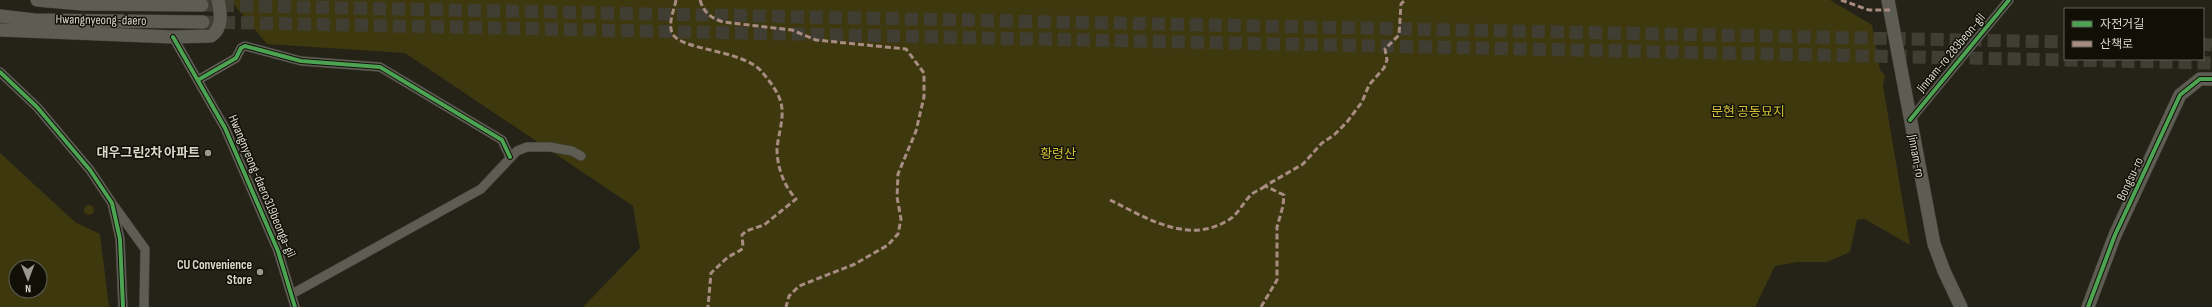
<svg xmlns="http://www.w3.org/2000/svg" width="2212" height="307" font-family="'Sofia Sans Condensed','Noto Sans KR',sans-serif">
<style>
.green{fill:#3d380e;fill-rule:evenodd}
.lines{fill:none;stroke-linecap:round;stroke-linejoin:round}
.secondary-tunnel{stroke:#403e33;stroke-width:13;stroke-dasharray:13 6;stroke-linecap:butt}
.street-casing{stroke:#3e3d35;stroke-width:10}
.secondary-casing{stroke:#3e3d35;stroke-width:14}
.street{stroke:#5e5d54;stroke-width:9}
.secondary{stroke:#5e5d54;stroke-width:13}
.quiet{stroke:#a88b81;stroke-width:3;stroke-dasharray:6 3;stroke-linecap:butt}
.cycleway-casing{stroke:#111007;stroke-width:6}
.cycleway{stroke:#4ca352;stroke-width:4}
.poi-dot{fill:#9b998d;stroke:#111007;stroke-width:1.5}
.labels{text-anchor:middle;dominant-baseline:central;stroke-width:3;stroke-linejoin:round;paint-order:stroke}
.street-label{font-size:13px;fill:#dad9cc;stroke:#111007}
.park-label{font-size:13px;fill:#d2c138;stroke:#111007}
.poi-label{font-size:13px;font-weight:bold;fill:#dad9cc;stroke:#111007;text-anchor:end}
</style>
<rect width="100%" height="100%" fill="#252318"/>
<path class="green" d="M230 0H1830L1872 25 1880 70 1885 75 1883 86 1910 245 1865 219 1857 220 1850 252 1827 262H1798L1775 266 1755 307H583L640 248 633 206 405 53 267 44Z
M0 153 75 222 100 234 109 307H0ZM16 267H40V291H16Z
M84 210a5 5 0 1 1 10 0a5 5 0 1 1-10 0Z"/>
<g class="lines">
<path class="secondary-tunnel" d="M202 5 2065 42
M203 22 2212 63
M2203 44 2212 45"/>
<defs>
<path id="street" d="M173 37 225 128 278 251 295 307
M0 72 37 107 90 170 112 203 120 239 123 307
M198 80 236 58 241 48 245 46 301 61 380 67 502 140 510 157
M1910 120 2009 0
M114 206 145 249 144 307
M292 294 481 189 517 151 527 147H550L572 151 581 156"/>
<path id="secondary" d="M37 0 82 4 202 5
M1888 0 1934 244 1944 271 1961 307
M0 16 34 20 203 22
M0 30 173 37 211 36C223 28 221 13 218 0
M2088 307 2115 235 2180 95 2200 79H2212"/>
</defs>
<use href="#street" class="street-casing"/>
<use href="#secondary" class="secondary-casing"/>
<use href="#street" class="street"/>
<use href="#secondary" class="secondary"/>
<path class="quiet" d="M676 0C674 11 668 22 672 33 680 51 743 49 762 72 771 83 781 95 782 109 783 123 778 136 777 149 777 167 784 186 796 199L764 225 746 231 742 235 743 247 741 250 728 257 711 273 708 307
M700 0C704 13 711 18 723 22L792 30 816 40 906 49 924 73V97L916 131 898 174 897 197 901 219 898 234 888 245 855 264 799 286 789 296 786 307
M1841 0 1869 10H1890
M1110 200C1147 218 1189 246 1230 219 1239 213 1244 201 1252 194 1255 191 1261 190 1265 186
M1261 307 1277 280V227L1283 206 1284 195 1265 186 1303 164 1322 143 1334 135 1347 122 1362 102 1369 85 1384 68 1387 60 1385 49 1399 35 1401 4 1405 0"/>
<defs>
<path id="cycleway" d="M173 37 225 128 278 251 295 307
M0 72 37 107 90 170 112 203 120 239 123 307
M198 80 236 58 241 48 245 46 301 61 380 67 502 140 510 157
M1910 120 2009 0
M2088 307 2115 235 2180 95 2200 79H2212"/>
</defs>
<use href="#cycleway" class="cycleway-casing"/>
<use href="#cycleway" class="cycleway"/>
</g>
<g class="poi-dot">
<circle cx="208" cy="153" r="4"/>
<circle cx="260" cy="272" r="4"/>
</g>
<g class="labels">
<g class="street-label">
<text transform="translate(101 20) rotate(1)">Hwangnyeong-daero</text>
<text transform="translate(1951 53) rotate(-50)">Jinnam-ro 283beon-gil</text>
<text transform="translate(1916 156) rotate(79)">Jinnam-ro</text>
<text transform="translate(2130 179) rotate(-65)">Bongsu-ro</text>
<text transform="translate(262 186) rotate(67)">Hwangnyeong-daero319beonga-gil</text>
</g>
<g class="park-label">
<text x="1748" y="112">문현 공동묘지</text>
<text x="1058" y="154">황령산</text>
</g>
<g class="poi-label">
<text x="200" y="153">대우그린2차 아파트</text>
<text x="252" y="265">CU Convenience<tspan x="252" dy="15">Store</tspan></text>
</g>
</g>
<rect x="2064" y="8" width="140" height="52" fill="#111007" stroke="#616056"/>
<rect x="2072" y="21" width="20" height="6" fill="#4ca352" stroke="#616056"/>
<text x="2100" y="28" font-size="12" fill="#dad9cc">자전거길</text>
<rect x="2072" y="41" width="20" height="6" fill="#a88b81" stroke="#616056"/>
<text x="2100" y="48" font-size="12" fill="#dad9cc">산책로</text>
<g transform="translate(28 279) rotate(179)"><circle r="19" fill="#111007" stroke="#616056"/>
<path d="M0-3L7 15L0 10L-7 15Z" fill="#9b998d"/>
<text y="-6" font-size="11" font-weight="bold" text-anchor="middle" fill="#dad9cc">N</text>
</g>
</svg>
